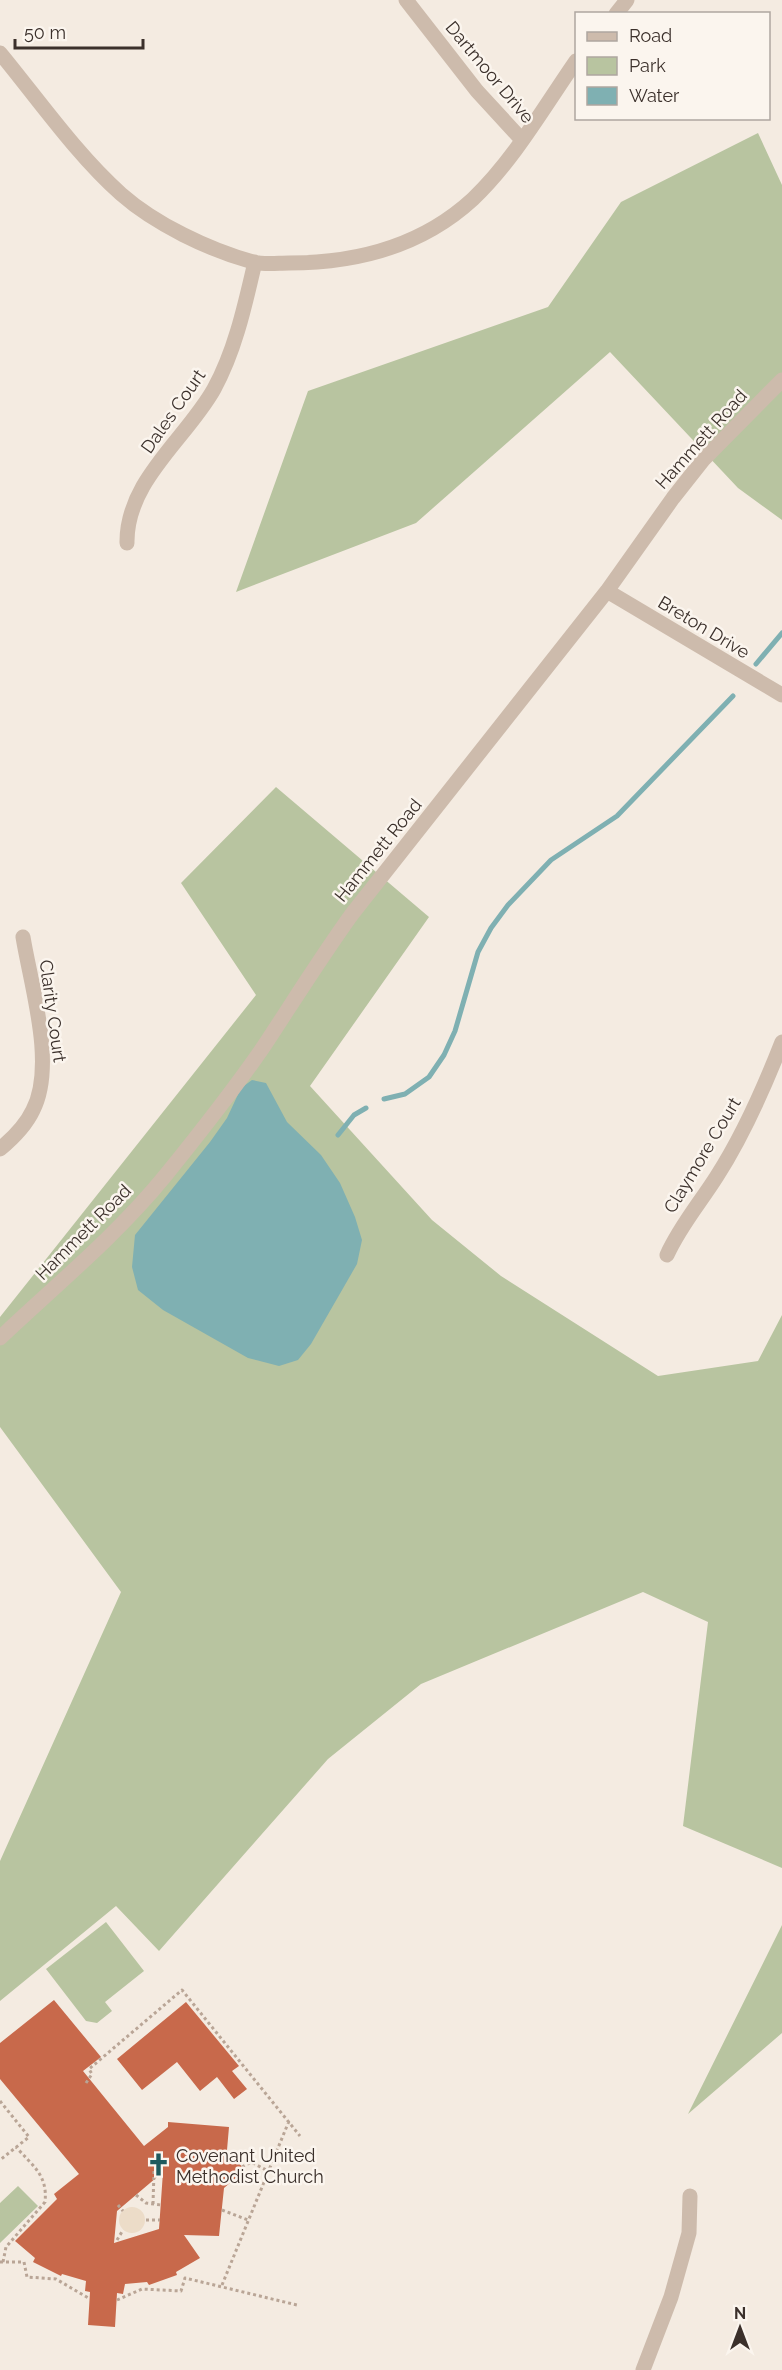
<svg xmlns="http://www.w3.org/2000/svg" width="782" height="2370" font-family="Raleway,sans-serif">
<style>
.green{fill:#b8c4a0}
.plaza{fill:#ecdcc8}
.water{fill:#7fb0b2}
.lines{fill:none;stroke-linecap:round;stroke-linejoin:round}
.stream{stroke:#7fb0b2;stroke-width:5}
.building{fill:#c8694b;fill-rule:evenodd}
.path{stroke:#b9a596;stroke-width:3;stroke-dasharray:3 3;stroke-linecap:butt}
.minor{stroke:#cdbbac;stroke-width:15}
.labels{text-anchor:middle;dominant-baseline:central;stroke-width:5;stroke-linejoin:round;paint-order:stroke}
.street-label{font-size:18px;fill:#3b302b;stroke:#fbf5ee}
.poi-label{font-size:18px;fill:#3b302b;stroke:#fbf5ee;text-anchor:start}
</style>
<rect width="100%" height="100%" fill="#f4ebe1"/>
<path class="green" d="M758 133 782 185V520L738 488 610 352 416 523 236 592 308 391 548 307 621 202Z
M276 787 429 917 310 1086 432 1220 501 1276 658 1376 758 1361 782 1315V1868L683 1826 708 1622 643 1592 421 1684 328 1759 159 1951 116 1906 0 2001V1861L121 1592 0 1427V1317L256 995 181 883Z
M106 1922 144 1971 105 2002 112 2011 97 2023 86 2021 46 1969Z
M782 1925V2033L688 2114Z
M18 2186 38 2206 0 2243V2203Z"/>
<path class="plaza" d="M119 2220a13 13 0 1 1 26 0a13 13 0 1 1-26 0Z"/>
<path class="water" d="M252 1080 266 1083 287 1122 321 1155 340 1183 355 1217 362 1240 357 1264 311 1344 298 1360 279 1366 248 1358 163 1310 138 1290 132 1267 135 1235 210 1142 227 1118 241 1088Z"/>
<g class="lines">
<path class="stream" d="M756 664 782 633
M384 1099 405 1094 429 1077 444 1055 455 1031 478 952 491 928 508 905 551 860 617 816 733 696
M338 1135 354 1115 366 1108"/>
</g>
<path class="building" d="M54 2000 101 2057 83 2071 144 2146 168 2127V2122L229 2127 227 2150 245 2170 224 2188 219 2236 184 2235 200 2258 176 2272 177 2275 149 2285 147 2282 125 2284 123 2294 117 2293 115 2327 88 2325 90 2292 85 2291 86 2281 62 2274 61 2276 33 2262 35 2258 15 2241 57 2199 54 2194 79 2174 0 2079V2043ZM163 2172 159 2229 114 2243 117 2211Z
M186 2002 239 2066 232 2071 247 2089 234 2099 217 2077 200 2091 177 2062 142 2090 117 2059Z"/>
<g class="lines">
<path class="path" d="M86 2083 92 2074 89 2069 182 1990 300 2136
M0 2101 29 2137 0 2160
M242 2167 251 2162 268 2171
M136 2195 146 2203 161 2205
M153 2204 154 2171
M118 2205 123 2211
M222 2210 248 2220
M146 2220H160
M117 2240 123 2230
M0 2262H24L27 2277 56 2279 90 2299
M3 2262 6 2247 45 2202C48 2175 32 2165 16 2147
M222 2285 289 2121
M117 2300 142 2289 181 2291 185 2278 297 2305"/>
<path class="minor" d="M406 0 477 91 522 140
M616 14 627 0
M0 53C38 99 77 155 121 194 155 224 209 250 253 262 264 265 278 263 289 263 357 263 422 246 473 199 514 160 544 107 576 61
M127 543C126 481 186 439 214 389 235 351 245 305 255 262
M607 591 782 695
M0 1149C12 1139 26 1125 33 1110 56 1065 31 986 23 937
M667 1255C680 1226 700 1203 717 1176 744 1134 764 1088 782 1042
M0 1338C56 1285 116 1236 165 1176 199 1134 233 1091 264 1046 293 1002 321 957 352 914L607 591 673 498 703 460 782 380
M643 2370 671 2297 689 2233 690 2196"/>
</g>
<defs>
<symbol id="church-bare" viewBox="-9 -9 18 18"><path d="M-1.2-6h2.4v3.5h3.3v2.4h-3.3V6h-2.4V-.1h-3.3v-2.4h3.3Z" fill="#1f5a5e" stroke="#fbf5ee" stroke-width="2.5" paint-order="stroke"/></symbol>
</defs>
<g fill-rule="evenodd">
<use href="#church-bare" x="142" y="2148" width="33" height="33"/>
</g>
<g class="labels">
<g class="street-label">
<text transform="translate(490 72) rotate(50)">Dartmoor Drive</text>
<text transform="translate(173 411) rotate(-55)">Dales Court</text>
<text transform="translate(701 439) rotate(-48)">Hammett Road</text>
<text transform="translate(704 627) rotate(31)">Breton Drive</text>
<text transform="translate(378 850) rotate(-51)">Hammett Road</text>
<text transform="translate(53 1011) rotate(82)">Clarity Court</text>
<text transform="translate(702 1155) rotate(-59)">Claymore Court</text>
<text transform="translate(83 1232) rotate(-45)">Hammett Road</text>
</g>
<g class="poi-label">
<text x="176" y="2155">Covenant United<tspan x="176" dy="21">Methodist Church</tspan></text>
</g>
</g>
<rect x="575" y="12" width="195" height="108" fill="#fbf5ee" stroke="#aea6a0" stroke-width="1.5"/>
<rect x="587" y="32" width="30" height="9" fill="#cdbbac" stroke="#aea6a0" stroke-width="1.5"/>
<text x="629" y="42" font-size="18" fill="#3b302b">Road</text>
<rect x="587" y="57" width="30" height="18" fill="#b8c4a0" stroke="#aea6a0" stroke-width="1.5"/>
<text x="629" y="72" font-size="18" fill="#3b302b">Park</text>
<rect x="587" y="87" width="30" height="18" fill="#7fb0b2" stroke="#aea6a0" stroke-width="1.5"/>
<text x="629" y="102" font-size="18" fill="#3b302b">Water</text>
<g transform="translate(740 2328)" stroke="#fbf5ee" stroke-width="4.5" paint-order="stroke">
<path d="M0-4.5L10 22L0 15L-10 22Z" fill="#3b302b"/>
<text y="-9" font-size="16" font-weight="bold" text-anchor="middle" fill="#3b302b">N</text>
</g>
<path d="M15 39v9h128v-9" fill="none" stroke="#3b302b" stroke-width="3"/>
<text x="24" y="39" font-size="18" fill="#3b302b" stroke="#fbf5ee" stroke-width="4.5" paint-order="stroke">50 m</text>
</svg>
